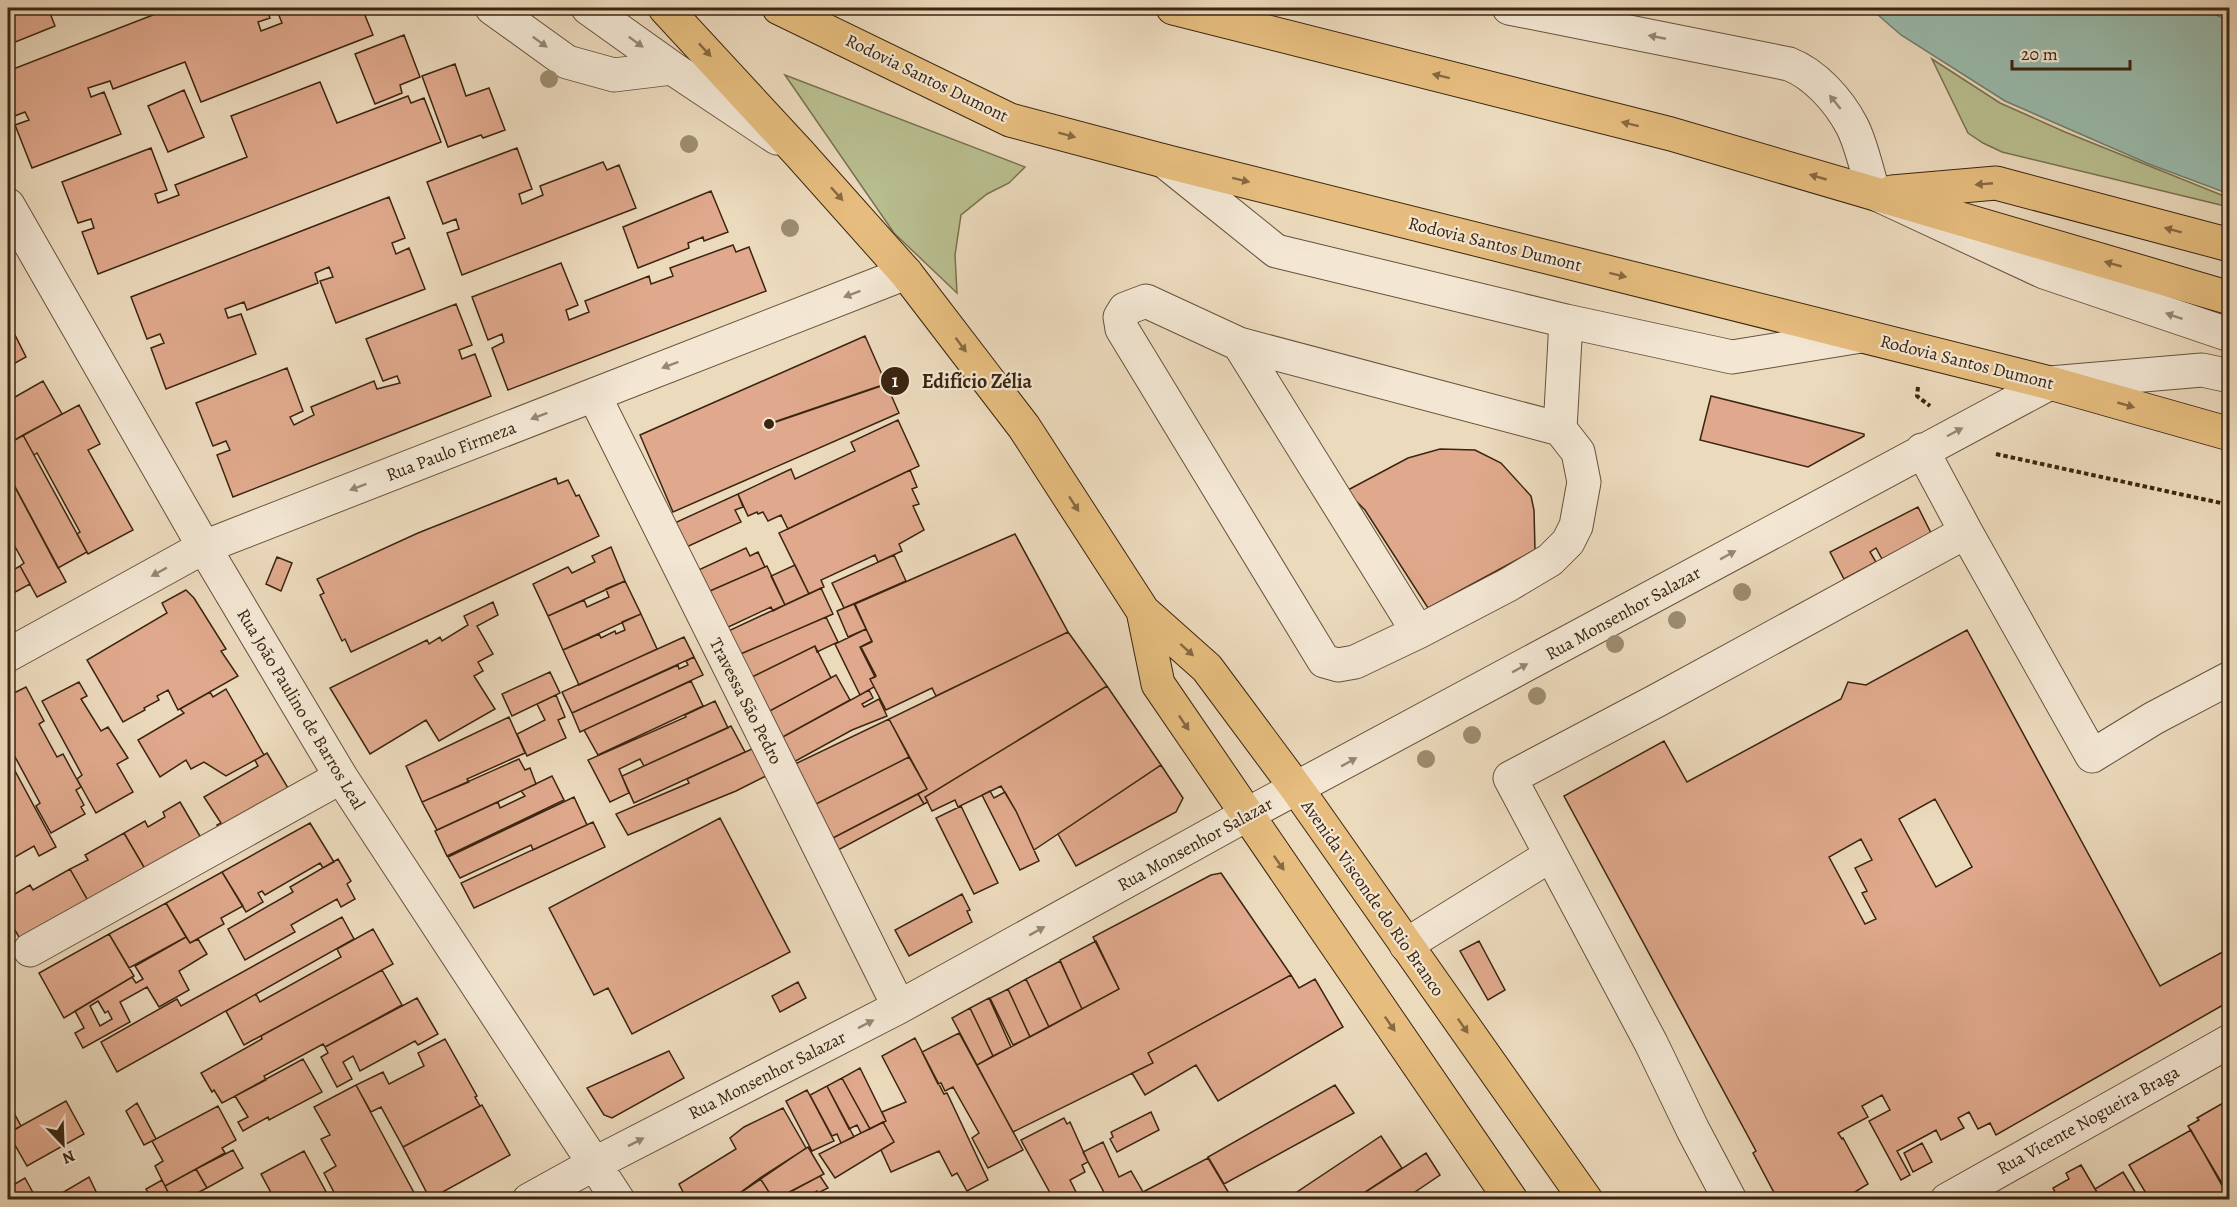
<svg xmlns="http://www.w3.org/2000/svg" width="2237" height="1207" font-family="Alegreya,serif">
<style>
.green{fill:#b9bf90;stroke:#7a7250;stroke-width:1.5}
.water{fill:#99bbac;stroke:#737f6e;stroke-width:1.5}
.building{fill:#e0a98d;stroke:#3b2510;stroke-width:1.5;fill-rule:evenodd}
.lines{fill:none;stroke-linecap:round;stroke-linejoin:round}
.minor-casing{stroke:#67523b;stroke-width:35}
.major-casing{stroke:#3b2510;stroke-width:35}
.highway-casing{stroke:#3b2510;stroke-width:35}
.path{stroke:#3b2510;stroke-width:4;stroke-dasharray:4.5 3;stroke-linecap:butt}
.minor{stroke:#f3e7d4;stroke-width:33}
.major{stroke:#e6bd7e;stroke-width:33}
.highway{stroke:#e6bd7e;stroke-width:33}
.tree{fill:#9c8c6f}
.oneway{fill:#978672}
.oneway2{fill:#886942}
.labels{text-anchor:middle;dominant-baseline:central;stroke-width:4.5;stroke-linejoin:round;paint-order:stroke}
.street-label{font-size:18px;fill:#3b2510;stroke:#f3e7d4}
.leader{fill:none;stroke:#3b2510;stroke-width:2}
.callout-dot{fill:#3b2510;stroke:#f3e7d4;stroke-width:2}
.mark-label{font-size:18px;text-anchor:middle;font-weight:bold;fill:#fff}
.callout-label{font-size:20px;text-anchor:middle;font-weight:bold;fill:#3b2510;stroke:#f3e7d4;stroke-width:4.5;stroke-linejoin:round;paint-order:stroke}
</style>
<rect width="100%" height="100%" fill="#ecdabd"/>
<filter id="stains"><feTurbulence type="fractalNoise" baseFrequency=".00333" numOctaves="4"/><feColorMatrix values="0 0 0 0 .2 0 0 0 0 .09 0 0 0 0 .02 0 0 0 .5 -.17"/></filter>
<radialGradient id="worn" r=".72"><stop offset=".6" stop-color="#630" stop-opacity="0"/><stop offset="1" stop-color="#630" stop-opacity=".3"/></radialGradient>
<path class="green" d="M1932 59 2000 103 2065 132 2229 198V207L2002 152 1983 143 1968 133Z
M785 75 1025 167 1009 183 987 194 961 215 955 255 957 293 894 233Z"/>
<path class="water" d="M1870 8H2201L2229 21V194L2149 164 2005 101 1901 35Z"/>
<path class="building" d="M8 8H48L55 26 8 45Z
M171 8H266L270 18 258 22 261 31 282 23 278 13 294 8H362L373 35 201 102 185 62 113 89 110 81 88 88 91 97 104 92 121 134 32 168 15 125 29 120 25 112 12 117 8 104V71Z
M404 35 420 77 400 85 402 93 375 104 355 54Z
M455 64 466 96 489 88 505 130 483 138 481 135 448 147 422 76Z
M320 82 337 123 408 96 411 103 424 98 441 142 98 274 82 232 94 228 91 219 78 223 62 182 151 148 167 190 155 194 158 203 179 195 175 185 247 157 231 116Z
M184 90 204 137 168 152 148 106Z
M517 148 532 189 519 194 522 204 543 195 540 186 603 162 607 170 619 165 636 208 462 275 447 233 459 229 456 219 443 224 427 182Z
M711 191 728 232 704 241 703 237 688 243 689 248 638 268 623 227Z
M389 197 405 238 392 243 396 254 409 248 425 289 336 323 320 281 333 277 329 267 315 273 318 283 247 310 244 302 225 309 228 318 241 314 256 354 166 389 151 348 164 343 160 334 147 339 131 297Z
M733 245 736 252 749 247 766 291 508 390 492 348 504 342 502 334 488 340 472 297 561 263 578 305 566 310 569 320 589 312 585 301 649 276 651 284 673 276 670 268Z
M456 304 472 345 459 350 462 359 475 354 491 396 233 497 217 455 230 450 226 441 213 446 196 403 287 368 303 411 290 417 294 425 314 415 311 407 374 381 377 389 400 383 397 376 383 381 366 339Z
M11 327 26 357 8 367V329Z
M865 336 899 413 673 512 640 435Z
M43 381 62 414 8 444V401Z
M1711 396 1864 434V436L1808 467 1700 440Z
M79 405 100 444 88 450 133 530 88 554 77 534 80 532 37 453 34 455 23 435Z
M898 420 919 466 788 529 781 515 768 521 763 512 758 514 757 512 748 516 738 494 791 469 795 479 855 451 851 442Z
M23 435 87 552 58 568 8 474V444Z
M1440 449 1475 450 1501 463 1531 496 1534 510 1535 550 1428 608 1365 510 1346 491 1408 458Z
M910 470 917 487 912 489 919 504 913 506 924 530 899 544 902 551 878 562 875 555 821 580 824 587 809 594 779 533Z
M556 478 558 484 568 480 576 496 579 495 599 536 351 652 345 639 342 641 320 595 324 593 317 579 418 533Z
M12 481 66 582 37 597 20 566 24 563 8 534V484Z
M738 494 743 507 735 510 741 522 680 550 668 526Z
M1918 507 1931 533 1882 559 1876 548 1870 552 1876 562 1844 579 1830 552Z
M1015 534 1068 632 936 696 932 688 886 710 870 679 876 676 861 647 872 642 855 604Z
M611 547 625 581 548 616 533 584 568 567 572 573 595 562 592 556Z
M746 548 750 556 758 552 765 567 703 594 692 573Z
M8 555 15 569 20 566 30 584 8 596Z
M894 555 906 581 844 608 832 583Z
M277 557 292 563 281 591 266 584Z
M795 565 809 594 785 605 771 576Z
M767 566 785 605 773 611 771 607 722 630 703 594Z
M625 581 641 614 563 650 548 616 584 600 587 607 609 597 606 589Z
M821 588 833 614 736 656 724 633Z
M186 590 194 598 226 649 221 651 238 676 178 710 168 690 157 696 159 700 144 708 145 710 123 722 87 660 167 613 162 603Z
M493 602 498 615 477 626 493 654 478 662 483 671 474 676 495 709 439 741 426 720 370 754 330 688 427 640 429 644 440 637 442 641 468 625 464 616Z
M854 604 866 629 848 637 837 611Z
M641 614 657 649 579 685 563 650 599 634 601 638 615 631 616 634 625 630 622 622Z
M826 617 838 642 817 652 815 646 748 679 736 656Z
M866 629 872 641 860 647 875 677 870 679 874 687 860 695 835 644Z
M1967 630 2160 986 2230 948V1001L1996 1135 1990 1123 1978 1129 1969 1112 1958 1118 1964 1128 1941 1140 1936 1130 1929 1134 1897 1151 1910 1175 1901 1180 1869 1121 1890 1110 1882 1095 1862 1106 1868 1117 1838 1133 1842 1139 1843 1138 1868 1184 1842 1200H1778L1753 1153 1756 1151 1564 796 1664 741 1687 782 1841 699 1848 682 1866 685ZM1935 799 1972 867 1936 887 1899 819ZM1861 839 1872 860 1855 868 1867 891 1862 893 1876 919 1865 924 1829 857Z
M1068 632 1107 686 925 797 928 802 924 804 918 794 927 789 889 719Z
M684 637 694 657 572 713 562 692Z
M815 646 831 678 766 713 748 679Z
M694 657 703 675 580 732 572 713 678 665 679 669 688 665 686 661Z
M550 672 560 693 512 716 502 694Z
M836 675 850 700 779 739 766 713Z
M691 681 703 706 598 755 584 730Z
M79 682 87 696 81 699 101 731 108 727 128 758 117 764 133 792 96 813 77 779 82 775 42 701Z
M1107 686 1161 765 1034 850 1016 811 1001 786 958 807 955 800 932 811 925 797Z
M26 687 44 721 39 724 57 757 63 754 81 787 76 790 84 805 81 807 85 814 51 833 36 806 40 803 8 744V696Z
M226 689 264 755 226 776 204 762 191 769 186 760 160 777 138 740 184 713 180 709 210 692 213 697Z
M869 690 873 698 862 704 864 707 879 699 887 716 852 730 792 763 779 739Z
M556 695 565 717 558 720 566 738 527 756 517 734 545 720 537 704Z
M715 701 728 728 644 766 640 759 619 769 629 793 610 802 588 760 686 717 685 715Z
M509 717 525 753 467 779 469 782 422 802 406 766Z
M889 719 909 757 814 805 793 765Z
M731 726 745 752 634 803 622 776Z
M754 748 768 774 764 777 736 791 628 835 616 814 689 783 687 779Z
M267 753 291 793 221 832 217 825 221 823 204 797 258 766 255 760Z
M909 757 927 789 831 839 814 805Z
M8 758 56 847 39 856 34 846 8 861Z
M519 759 525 770 530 768 536 784 437 830 422 802Z
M1161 765 1183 798 1176 812 1076 866 1058 834Z
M552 776 564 800 447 856 435 831 498 802 500 808 525 796 521 791Z
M990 791 994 798 1005 792 1016 811 1039 861 1020 870 982 795Z
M918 794 924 804 838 850 831 839Z
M574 797 587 825 533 850 531 845 460 878 448 857Z
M180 802 204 843 148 874 124 833 145 821 148 827 165 817 163 812Z
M961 806 998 883 974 894 936 818Z
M720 818 790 952 632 1034 608 988 594 995 549 908Z
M593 822 605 847 474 908 461 883Z
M310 823 334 862 323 868 320 863 265 895 262 891 258 893 263 902 246 912 222 872Z
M124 833 148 874 91 906 70 869 88 860 85 855Z
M338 859 351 881 347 884 355 899 341 907 337 899 291 925 295 932 245 960 228 929 293 892 290 887Z
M70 869 91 906 23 944 8 918V898L30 885 33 890Z
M222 872 243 906 221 918 224 924 190 943 166 903Z
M1221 873 1291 975 1148 1053 1153 1063 1013 1132 977 1065 1119 989 1093 937 1211 875Z
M962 894 970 910 967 911 972 922 909 956 895 930Z
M166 903 186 937 129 968 109 934Z
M342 917 354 939 117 1072 101 1042 177 999 181 1006Z
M373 929 393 964 244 1045 226 1011 256 994 260 1002 341 957 337 949Z
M109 934 134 976 64 1018 39 973Z
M186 937 190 943 198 939 207 954 179 971 189 990 159 1007 147 987 120 1002 130 1022 83 1048 75 1033 84 1028 75 1011 132 977 136 983 143 979 135 966ZM98 1001 105 1013 108 1011 112 1019 100 1026 90 1006Z
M1096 941 1119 989 1082 1009 1060 960Z
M1479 941 1505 990 1488 1000 1460 951Z
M1060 961 1082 1009 1049 1027 1026 979Z
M382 970 402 1005 325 1047 323 1044 264 1076 266 1080 222 1103 214 1090 212 1092 201 1073 262 1039 261 1036Z
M1291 975 1299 988 1315 979 1343 1027 1218 1101 1196 1065 1145 1095 1132 1073 1153 1063 1148 1053Z
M1026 979 1049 1027 1030 1037 1008 989Z
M798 982 806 998 780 1012 772 996Z
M1008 989 1030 1037 1013 1045 990 998Z
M417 998 438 1034 418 1045 415 1041 360 1071 353 1056 343 1062 352 1079 337 1087 321 1057 328 1053 325 1047Z
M989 998 1011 1047 993 1056 970 1008Z
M970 1008 993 1056 977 1065 952 1018Z
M959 1033 1023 1150 988 1168 972 1138 979 1133 953 1087 945 1091 941 1083 938 1084 922 1052Z
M915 1038 944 1094 947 1093 988 1180 967 1191 957 1173 952 1176 939 1151 891 1172 881 1150 894 1142 883 1122 886 1121 882 1112 906 1102 882 1056Z
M445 1039 477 1096 475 1097 480 1106 403 1147 381 1107 371 1112 356 1085 383 1072 389 1084 424 1066 418 1053Z
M669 1051 684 1078 612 1118 604 1115 587 1088Z
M303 1059 322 1092 269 1120 268 1117 243 1131 238 1122 248 1117 235 1096Z
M860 1068 886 1121 870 1129 842 1078Z
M842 1078 870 1129 861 1133 857 1125 849 1129 827 1086Z
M356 1085 386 1141 418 1200H338L324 1173 336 1166 321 1139 330 1135 314 1107Z
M1335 1085 1354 1113 1224 1184 1208 1157Z
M827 1086 854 1137 841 1143 837 1134 832 1136 810 1095Z
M807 1090 834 1141 812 1151 786 1101Z
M2230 1099V1197L2188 1126 2199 1120 2197 1118Z
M66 1101 84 1134 27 1166 8 1133Z
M8 1102 21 1126 8 1134Z
M137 1103 156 1139 144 1145 126 1111Z
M482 1105 510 1155 430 1199 403 1147Z
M218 1106 236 1140 222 1148 225 1153 165 1186 155 1166 163 1161 152 1141Z
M783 1108 806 1148 730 1200H687L679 1184 736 1149 730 1138 744 1127Z
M1151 1112 1159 1130 1117 1152 1110 1139 1113 1137 1111 1132Z
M1064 1118 1067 1124 1070 1122 1088 1162 1082 1165 1085 1172 1070 1180 1080 1200H1054L1021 1140Z
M883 1122 894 1142 835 1178 819 1154Z
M2191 1130 2230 1200H2150L2129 1165Z
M1381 1136 1402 1168 1353 1200H1285Z
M1103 1142 1119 1177 1131 1171 1143 1192 1128 1200H1108L1083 1152Z
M1922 1143 1932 1162 1913 1172 1904 1153Z
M808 1147 824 1174 774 1200 760 1178Z
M233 1150 243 1168 207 1188 196 1169Z
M304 1151 330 1199 337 1196 338 1200H275L261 1174Z
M1426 1153 1440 1175 1403 1200H1353Z
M1208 1158 1233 1200H1129L1143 1192Z
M2081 1165 2098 1194 2092 1197 2094 1200H2059L2053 1188 2069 1179 2066 1173Z
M196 1169 207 1188 184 1200H172L165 1186Z
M2123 1172 2140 1200H2101L2095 1189Z
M820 1176 828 1188 818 1193 817 1191 802 1200H775Z
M89 1177 100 1200H50Z
M25 1178 37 1200H8V1188Z
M760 1178 774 1200H730Z
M162 1180 172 1200H152L146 1189Z"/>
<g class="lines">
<defs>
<path id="minor" d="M492 8 567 62 614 75 672 68
M588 8 672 68 777 138
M1509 8 1789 64C1815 74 1839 101 1852 126 1862 145 1867 173 1874 193L2044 272 2230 335
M1164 161 1276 251 1566 321 1732 357 1861 336
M8 205 204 547 341 777 618 1200
M1146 301 1239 344 1560 429 1578 452 1584 482 1576 526 1568 542 1550 560 1508 585 1418 632 1355 662 1338 665 1324 661 1122 329 1120 317 1125 309Z
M1239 344 1418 632
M594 395 899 1007
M1560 429 1566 321
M1922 450 1966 532 2092 756 2154 718 2230 678
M8 655 204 547 906 273
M1551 855 1651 1043 1693 1130 1730 1200
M1406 945 1551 855 1510 778 1656 701 1966 532
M30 950 341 777
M529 1200 594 1164 899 1007 1246 815 2050 383 2202 370 2230 376
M1947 1200 2230 1041"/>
<path id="major" d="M665 8 799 153 906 273 1024 427 1143 611 1207 668 1297 789 1586 1200
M1143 611 1158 684 1511 1200"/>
<path id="highway" d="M779 8 1010 120 1164 161 2050 383 2230 434
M1173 8 1671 134 2230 298
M1892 192 1996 183 2230 245"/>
</defs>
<use href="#minor" class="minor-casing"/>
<use href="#major" class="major-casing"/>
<use href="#highway" class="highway-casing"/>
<path class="path" d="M1918 387 1917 396 1930 406
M1996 454 2230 505"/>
<use href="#minor" class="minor"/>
<use href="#major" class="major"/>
<use href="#highway" class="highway"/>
</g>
<g class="tree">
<circle cx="549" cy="79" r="9"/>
<circle cx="689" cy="144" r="9"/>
<circle cx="790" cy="228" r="9"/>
<circle cx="1742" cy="592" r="9"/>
<circle cx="1677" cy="620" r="9"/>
<circle cx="1615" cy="644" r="9"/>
<circle cx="1537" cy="696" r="9"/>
<circle cx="1472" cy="735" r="9"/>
<circle cx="1426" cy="759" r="9"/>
</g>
<defs><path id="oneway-solid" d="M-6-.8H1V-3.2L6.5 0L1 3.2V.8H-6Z" transform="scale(1.5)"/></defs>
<g class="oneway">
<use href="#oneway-solid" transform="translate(1657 37) rotate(-169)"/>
<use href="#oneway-solid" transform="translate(540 42) rotate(36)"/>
<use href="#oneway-solid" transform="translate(636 42) rotate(36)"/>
<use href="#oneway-solid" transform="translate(1835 102) rotate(-129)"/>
<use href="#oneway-solid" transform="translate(852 294) rotate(159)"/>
<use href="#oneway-solid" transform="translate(2174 316) rotate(-161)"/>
<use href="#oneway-solid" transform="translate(670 365) rotate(159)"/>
<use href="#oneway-solid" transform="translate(539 416) rotate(159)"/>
<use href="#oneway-solid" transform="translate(1955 432) rotate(-28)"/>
<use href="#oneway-solid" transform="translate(358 487) rotate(159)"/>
<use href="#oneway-solid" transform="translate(1728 555) rotate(-29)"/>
<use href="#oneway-solid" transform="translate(159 572) rotate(151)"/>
<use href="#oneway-solid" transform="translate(1520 668) rotate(-29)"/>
<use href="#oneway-solid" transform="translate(1349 762) rotate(-29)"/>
<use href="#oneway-solid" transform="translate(1037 931) rotate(-29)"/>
<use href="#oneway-solid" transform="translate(866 1024) rotate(-27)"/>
<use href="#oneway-solid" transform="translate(636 1142) rotate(-27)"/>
</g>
<g class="oneway2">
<use href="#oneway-solid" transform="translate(705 50) rotate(47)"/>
<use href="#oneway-solid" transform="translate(1441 76) rotate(-166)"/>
<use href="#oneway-solid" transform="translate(1630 124) rotate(-166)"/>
<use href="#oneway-solid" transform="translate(1067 135) rotate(15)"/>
<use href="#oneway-solid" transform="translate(1818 177) rotate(-164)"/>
<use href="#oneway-solid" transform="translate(1241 180) rotate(14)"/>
<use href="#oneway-solid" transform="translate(1984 184) rotate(175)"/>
<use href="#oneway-solid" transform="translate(837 194) rotate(48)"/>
<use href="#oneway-solid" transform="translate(2173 230) rotate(-165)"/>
<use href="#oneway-solid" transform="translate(2113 264) rotate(-164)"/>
<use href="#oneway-solid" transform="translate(1618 275) rotate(14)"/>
<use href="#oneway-solid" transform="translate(961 345) rotate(53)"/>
<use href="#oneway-solid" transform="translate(2126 405) rotate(16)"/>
<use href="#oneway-solid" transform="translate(1074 504) rotate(57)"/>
<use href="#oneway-solid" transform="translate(1187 650) rotate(42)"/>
<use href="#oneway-solid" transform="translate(1184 723) rotate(56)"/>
<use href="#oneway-solid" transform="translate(1279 863) rotate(55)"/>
<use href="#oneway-solid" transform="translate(1390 1024) rotate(55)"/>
<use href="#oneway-solid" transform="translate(1463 1026) rotate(55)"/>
</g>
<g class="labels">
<g class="street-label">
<text transform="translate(927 78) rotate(26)">Rodovia Santos Dumont</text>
<text transform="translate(1495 244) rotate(14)">Rodovia Santos Dumont</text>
<text transform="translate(1967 362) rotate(14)">Rodovia Santos Dumont</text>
<text transform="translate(451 451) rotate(-21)">Rua Paulo Firmeza</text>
<text transform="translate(1623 613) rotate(-29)">Rua Monsenhor Salazar</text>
<text transform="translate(746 701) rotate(63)">Travessa São Pedro</text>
<text transform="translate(301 709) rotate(59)">Rua João Paulino de Barros Leal</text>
<text transform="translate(1195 844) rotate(-29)">Rua Monsenhor Salazar</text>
<text transform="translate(1373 898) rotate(55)">Avenida Visconde do Rio Branco</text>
<text transform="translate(767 1075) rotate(-27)">Rua Monsenhor Salazar</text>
<text transform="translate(2088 1120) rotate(-29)">Rua Vicente Nogueira Braga</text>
</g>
</g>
<path class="leader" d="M769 424L895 381"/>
<g class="callout-dot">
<circle cx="769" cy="424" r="6"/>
<circle cx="895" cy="381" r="15"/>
</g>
<g class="mark-label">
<text x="895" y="387">1</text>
</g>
<g class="callout-label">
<text x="977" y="388">Edifício Zélia</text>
</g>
<rect width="2237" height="1207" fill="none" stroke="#ecdabd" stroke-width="30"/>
<rect x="9" y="9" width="2219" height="1189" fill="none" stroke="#3b2510" stroke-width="3"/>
<rect x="15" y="15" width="2207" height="1177" fill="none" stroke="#3b2510" stroke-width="1.5"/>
<g transform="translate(63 1144) rotate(157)" stroke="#f3e7d4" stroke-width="4.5" paint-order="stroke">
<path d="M0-4.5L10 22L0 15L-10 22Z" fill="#3b2510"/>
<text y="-9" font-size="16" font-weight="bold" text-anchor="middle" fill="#3b2510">N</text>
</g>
<path d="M2012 60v9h118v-9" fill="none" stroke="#3b2510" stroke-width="3"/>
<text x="2021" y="60" font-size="18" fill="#3b2510" stroke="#f3e7d4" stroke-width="4.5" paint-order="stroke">20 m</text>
<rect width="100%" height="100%" filter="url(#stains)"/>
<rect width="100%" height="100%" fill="url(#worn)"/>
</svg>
